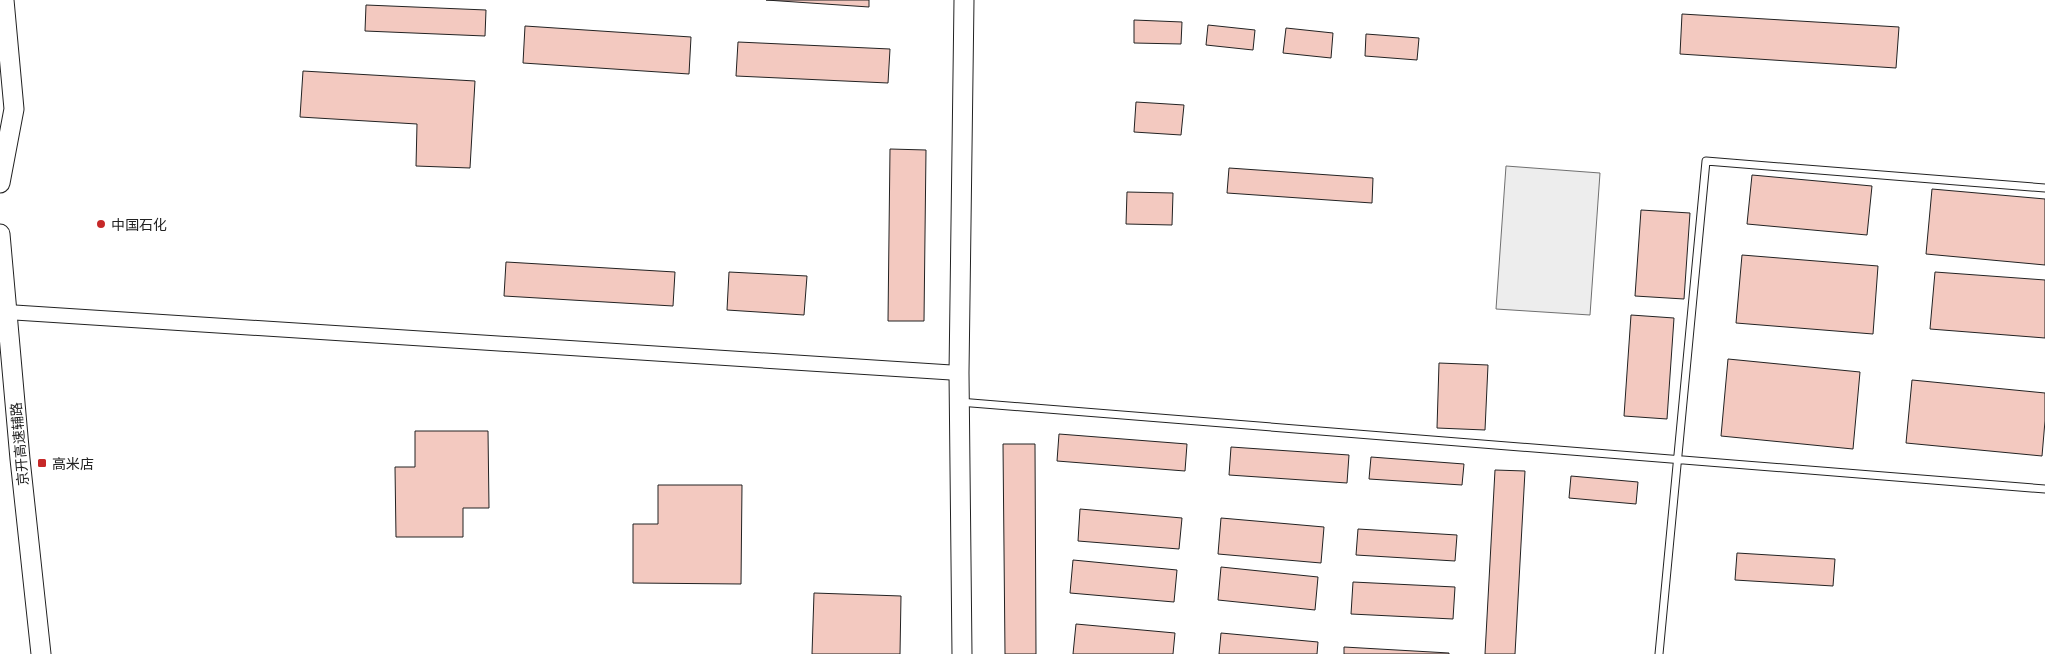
<svg xmlns="http://www.w3.org/2000/svg" width="2045" height="654" font-family="'Titillium Web','Noto Sans SC',sans-serif">
<style>
.parking{fill:#ededed;stroke:#6f6f6f}
.building{fill:#f3c9c0;stroke:#222}
.lines{fill:none;stroke-linecap:round;stroke-linejoin:round}
.lane-casing{stroke:#222;stroke-width:9}
.street-casing{stroke:#222;stroke-width:16}
.secondary-casing{stroke:#222;stroke-width:21}
.lane{stroke:#fff;stroke-width:7}
.street{stroke:#fff;stroke-width:14}
.secondary{stroke:#fff;stroke-width:19}
.poi-dot{fill:#c62828;stroke:#fff;stroke-width:2}
.labels{text-anchor:middle;dominant-baseline:central;stroke-width:4;stroke-linejoin:round;paint-order:stroke}
.poi-label{font-size:14px;fill:#222;stroke:#fff;text-anchor:start}
.street-label{font-size:14px;fill:#222;stroke:#fff}
</style>
<rect width="100%" height="100%" fill="#fff"/>
<path class="parking" d="M1506 166 1600 173 1590 315 1496 309Z"/>
<path class="building" d="M766 0H869V7Z
M366 5 486 10 485 36 365 31Z
M1682 14 1899 27 1896 68 1680 54Z
M1134 20 1182 22 1181 44 1134 43Z
M1208 25 1255 30 1253 50 1206 45Z
M525 26 691 37 689 74 523 63Z
M1286 28 1333 33 1331 58 1283 53Z
M1366 34 1419 38 1417 60 1365 56Z
M738 42 890 49 888 83 736 76Z
M303 71 475 81 470 168 416 166 417 124 300 117Z
M1136 102 1184 105 1181 135 1134 132Z
M890 149 926 150 924 321H888Z
M1229 168 1373 178 1372 203 1227 193Z
M1752 175 1872 186 1867 235 1747 224Z
M1932 189 2045 199V265L1926 254Z
M1127 192 1173 193 1172 225 1126 224Z
M1641 210 1690 213 1684 299 1635 296Z
M1742 255 1878 266 1873 334 1736 323Z
M506 262 675 272 673 306 504 296Z
M729 272 807 276 804 315 727 310Z
M1935 272 2045 280V338L1930 329Z
M1631 315 1674 318 1667 419 1624 416Z
M1728 359 1860 372 1853 449 1721 436Z
M1439 363 1488 365 1485 430 1437 428Z
M1912 380 2045 393V421L2042 456 1906 443Z
M415 431H488L489 508H463V537H396L395 467H415Z
M1059 434 1187 444 1185 471 1057 461Z
M1003 444H1035L1036 654H1005Z
M1231 447 1349 455 1347 483 1229 475Z
M1371 457 1464 464 1462 485 1369 479Z
M1495 470 1525 471 1515 654H1485Z
M1571 476 1638 482 1636 504 1569 498Z
M658 485H742L741 584 633 583V524H658Z
M1080 509 1182 518 1179 549 1078 541Z
M1221 518 1324 527 1321 563 1218 554Z
M1358 529 1457 535 1455 561 1356 555Z
M1737 553 1835 559 1833 586 1735 580Z
M1073 560 1177 570 1174 602 1070 593Z
M1221 567 1318 577 1315 610 1218 600Z
M1353 582 1455 587 1453 619 1351 614Z
M814 593 901 596 900 654H812Z
M1076 624 1175 633 1173 654H1073Z
M1221 633 1318 642 1317 654H1219Z
M1344 647 1449 653V654H1344Z"/>
<g class="lines">
<defs>
<path id="lane" d="M959 402 2045 489
M1659 654 1706 161 2045 188"/>
<path id="street" d="M7 312 959 373"/>
<path id="secondary" d="M0 183 14 109 4 0
M0 234 20 459 41 654
M962 654 959 373 964 0"/>
</defs>
<use href="#lane" class="lane-casing"/>
<use href="#street" class="street-casing"/>
<use href="#secondary" class="secondary-casing"/>
<use href="#lane" class="lane"/>
<use href="#street" class="street"/>
<use href="#secondary" class="secondary"/>
</g>
<g class="poi-dot">
<circle cx="101" cy="224" r="5"/>
<rect x="37" y="458" width="10" height="10" rx="2.5"/>
</g>
<g class="labels">
<g class="poi-label">
<text x="111" y="224">中国石化</text>
<text x="52" y="463">高米店</text>
</g>
<g class="street-label">
<text transform="translate(19 444) rotate(-95)">京开高速辅路</text>
</g>
</g>
</svg>
